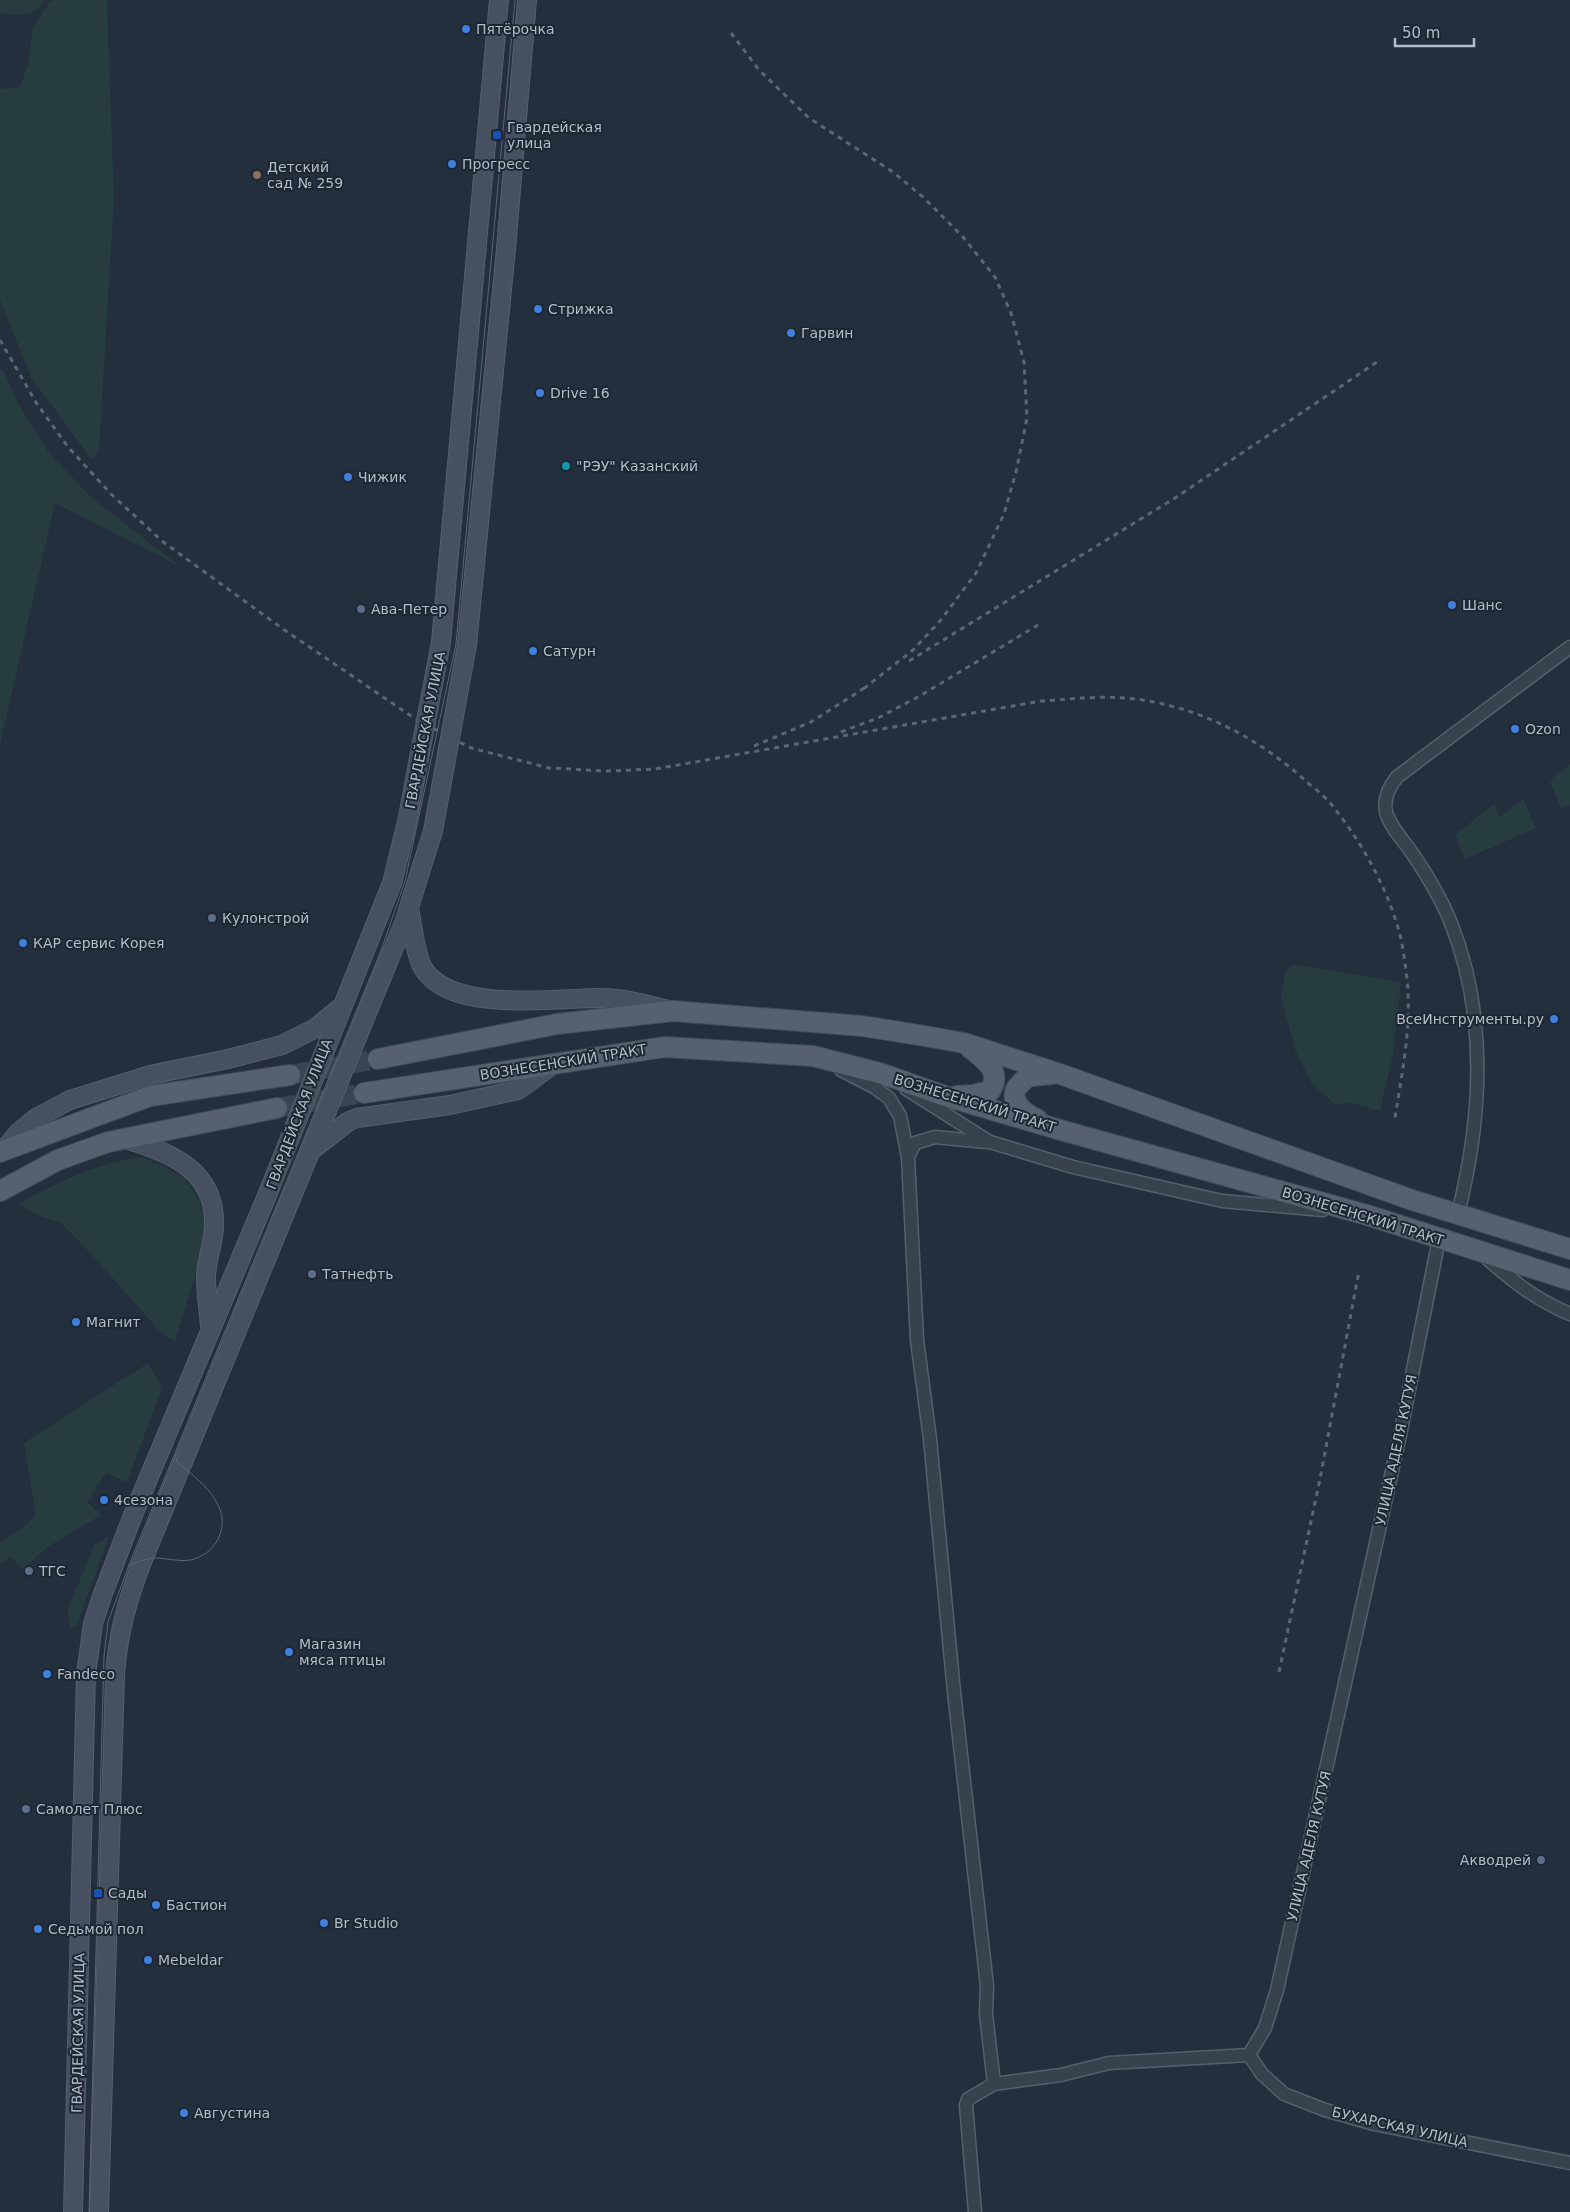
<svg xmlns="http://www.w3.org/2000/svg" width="1570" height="2212" font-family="'DejaVu Sans',sans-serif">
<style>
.green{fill:#263c3f}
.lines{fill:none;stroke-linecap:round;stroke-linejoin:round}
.primary-tunnel{stroke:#3a4453;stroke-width:20;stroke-dasharray:20 10;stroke-linecap:butt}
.street-casing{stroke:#565f6c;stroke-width:15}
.secondary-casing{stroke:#565f6c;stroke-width:20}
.primary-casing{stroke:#414a57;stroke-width:22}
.street{stroke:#38414e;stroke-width:12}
.secondary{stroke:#465061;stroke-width:18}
.primary{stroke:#56606e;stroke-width:20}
.tram{stroke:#5a6575;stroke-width:1}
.rail{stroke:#5a6575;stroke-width:3;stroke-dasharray:5 5;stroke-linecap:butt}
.secondary-bridge-casing{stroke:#565f6c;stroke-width:20;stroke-linecap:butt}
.secondary-bridge{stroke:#465061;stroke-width:18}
.shop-dot{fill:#3f7fe0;stroke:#1d2633;stroke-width:2}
.transit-dot{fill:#1a4fb4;stroke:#1d2633;stroke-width:2}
.education-dot{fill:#8d6e63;stroke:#1d2633;stroke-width:2}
.culture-dot{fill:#0f9aa8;stroke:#1d2633;stroke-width:2}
.service-dot{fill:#5c6f8a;stroke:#1d2633;stroke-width:2}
.labels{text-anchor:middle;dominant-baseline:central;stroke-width:4;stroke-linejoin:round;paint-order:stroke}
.poi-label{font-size:14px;fill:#b4bcc9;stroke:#1d2633;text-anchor:start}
.street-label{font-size:14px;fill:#b4bcc9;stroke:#1d2633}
</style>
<rect width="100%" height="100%" fill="#242f3e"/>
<path class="green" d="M0 0H44C36 18 17 16 0 13Z
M56 0H107L114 198 99 450 91 459 31 377 0 300V89L20 87 28 65 33 28 50 1Z
M0 371H4L18 403 49 453 92 498 181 567 55 503 0 745Z
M1570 764V805L1561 809 1550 781Z
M1523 799 1536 828 1465 859 1455 835 1494 804 1500 817Z
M1293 964 1401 982 1393 1054 1380 1111 1351 1103 1335 1104 1312 1084 1295 1050 1281 997 1285 972Z
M141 1157 166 1167 185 1179 199 1200 206 1224 194 1279 175 1341 164 1336 92 1255 61 1223 38 1215 18 1204C60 1182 93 1164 141 1157Z
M148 1363 162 1388 127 1482 106 1473 87 1502 101 1515 49 1546 22 1569 11 1557 0 1564V1543L28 1523 36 1514 24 1443Z
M109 1536 77 1625 71 1629 67 1612 94 1545Z"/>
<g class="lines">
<path class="primary-tunnel" d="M290 1075 378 1059
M277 1108 364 1093"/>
<defs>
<path id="street" d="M841 1070 874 1087 889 1098 900 1116 908 1157 917 1340 930 1439 954 1692 987 1986 986 2014 994 2084
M906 1089 990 1142 1073 1167 1222 1201 1323 1210
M908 1157 915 1143 935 1137 986 1142
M1458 1214C1482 1117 1488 1017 1451 923 1441 898 1427 875 1412 853 1404 841 1390 827 1386 812 1383 798 1389 787 1397 777L1570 647
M1483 1255C1511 1280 1536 1300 1570 1314
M1249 2055 1265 2028 1277 1990 1400 1435 1439 1239
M1249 2055 1262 2074 1284 2094 1325 2110 1374 2124 1570 2163
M975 2212 966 2105 968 2099 994 2084 1061 2075 1109 2063 1249 2055"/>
<path id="secondary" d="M441 642 499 0
M467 645 506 249 527 0
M409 909C413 926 415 954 423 968 451 1014 555 998 600 998 623 998 645 1004 668 1010
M125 1139C172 1153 217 1171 214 1228 213 1245 206 1261 206 1277 206 1294 209 1311 210 1327
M5 1149 18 1133 36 1118 70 1100 150 1075 228 1059 282 1045 314 1029 340 1008
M313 1149 349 1121 357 1118 450 1105 518 1090 555 1063
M73 2212 86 1674 93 1624 102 1596 133 1515 266 1198 392 883 407 822
M99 2212 115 1675C118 1633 127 1601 142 1562L404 923 433 831"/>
<path id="primary" d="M378 1059 557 1024 673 1011 862 1026 925 1036 964 1043 1060 1074 1412 1200 1570 1249
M364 1093 665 1047 813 1056 883 1074 945 1096 1064 1131 1367 1215 1570 1280
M957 1096 973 1095 990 1091C1003 1072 984 1059 970 1048
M1037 1119C1024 1114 1005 1098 1020 1084 1022 1082 1025 1078 1029 1077 1036 1075 1045 1075 1052 1074
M0 1152 150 1096 290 1075
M0 1191 58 1160 108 1142 277 1108"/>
</defs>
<use href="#street" class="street-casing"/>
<use href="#secondary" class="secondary-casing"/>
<use href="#primary" class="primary-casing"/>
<use href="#street" class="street"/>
<use href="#secondary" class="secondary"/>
<use href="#primary" class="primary"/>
<path class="tram" d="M129 1565C137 1563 147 1558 155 1558 167 1558 183 1563 194 1559 206 1555 214 1548 219 1537 233 1505 199 1480 177 1462L175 1454
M89 2212 104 1656 108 1622 129 1565 381 951 405 881 456 644 515 0"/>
<path class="rail" d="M731 33 759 70 809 118 893 172 923 197 963 237 995 277 1011 313 1024 362 1027 418 1016 472 1004 514 976 573 940 621 913 650 862 690
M0 340 37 404 68 447 112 495 162 541 283 629 417 720 471 748 549 768 608 771 655 769 1041 701C1072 699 1104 695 1135 699 1201 707 1262 740 1309 784 1317 790 1325 797 1331 804 1361 841 1386 885 1399 931 1403 946 1405 963 1407 979 1412 1025 1402 1073 1395 1118
M909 661 1175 498 1377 362
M841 732 878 718 918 697 1038 625
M754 746 811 722 866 687
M1279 1672 1320 1479 1359 1271"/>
<defs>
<path id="secondary-bridge" d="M407 822 441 642
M433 831 467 645"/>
</defs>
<use href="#secondary-bridge" class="secondary-bridge-casing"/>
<use href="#secondary-bridge" class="secondary-bridge"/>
</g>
<g class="shop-dot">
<circle cx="466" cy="29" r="5"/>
<circle cx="452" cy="164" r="5"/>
<circle cx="538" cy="309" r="5"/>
<circle cx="791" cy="333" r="5"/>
<circle cx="540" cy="393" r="5"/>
<circle cx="348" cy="477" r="5"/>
<circle cx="1452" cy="605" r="5"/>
<circle cx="533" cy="651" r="5"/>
<circle cx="1515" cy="729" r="5"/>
<circle cx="23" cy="943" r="5"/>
<circle cx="1554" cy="1019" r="5"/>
<circle cx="76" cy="1322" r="5"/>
<circle cx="104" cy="1500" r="5"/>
<circle cx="289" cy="1652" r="5"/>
<circle cx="47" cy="1674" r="5"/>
<circle cx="156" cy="1905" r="5"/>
<circle cx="324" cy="1923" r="5"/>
<circle cx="38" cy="1929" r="5"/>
<circle cx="148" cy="1960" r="5"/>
<circle cx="184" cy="2113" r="5"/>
</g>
<g class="transit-dot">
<rect x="492" y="130" width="10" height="10" rx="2.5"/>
<rect x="93" y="1888" width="10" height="10" rx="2.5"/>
</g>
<circle class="education-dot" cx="257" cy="175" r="5"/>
<circle class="culture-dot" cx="566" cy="466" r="5"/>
<g class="service-dot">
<circle cx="361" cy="609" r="5"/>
<circle cx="212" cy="918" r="5"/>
<circle cx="312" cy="1274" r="5"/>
<circle cx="29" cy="1571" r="5"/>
<circle cx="26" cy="1809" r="5"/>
<circle cx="1541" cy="1860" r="5"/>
</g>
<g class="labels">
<g class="poi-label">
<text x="476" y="29">Пятёрочка</text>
<text x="507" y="127">Гвардейская<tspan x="507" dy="16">улица</tspan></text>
<text x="462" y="164">Прогресс</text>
<text x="267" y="167">Детский<tspan x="267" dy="16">сад № 259</tspan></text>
<text x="548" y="309">Стрижка</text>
<text x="801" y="333">Гарвин</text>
<text x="550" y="393">Drive 16</text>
<text x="576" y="466">"РЭУ" Казанский</text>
<text x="358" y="477">Чижик</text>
<text x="1462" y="605">Шанс</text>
<text x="371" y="609">Ава-Петер</text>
<text x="543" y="651">Сатурн</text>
<text x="1525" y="729">Ozon</text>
<text x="222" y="918">Кулонстрой</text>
<text x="33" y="943">КАР сервис Корея</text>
<text x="1544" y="1019" text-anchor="end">ВсеИнструменты.ру</text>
<text x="322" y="1274">Татнефть</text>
<text x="86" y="1322">Магнит</text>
<text x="114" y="1500">4сезона</text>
<text x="39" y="1571">ТГС</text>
<text x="299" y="1644">Магазин<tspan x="299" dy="16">мяса птицы</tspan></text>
<text x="57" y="1674">Fandeco</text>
<text x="36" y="1809">Самолет Плюс</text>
<text x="1531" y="1860" text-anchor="end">Акводрей</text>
<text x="108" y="1893">Сады</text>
<text x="166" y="1905">Бастион</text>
<text x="334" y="1923">Br Studio</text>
<text x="48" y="1929">Седьмой пол</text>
<text x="158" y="1960">Mebeldar</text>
<text x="194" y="2113">Августина</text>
</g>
<g class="street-label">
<text transform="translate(425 730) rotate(-79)">ГВАРДЕЙСКАЯ УЛИЦА</text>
<text transform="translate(563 1062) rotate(-9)">ВОЗНЕСЕНСКИЙ ТРАКТ</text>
<text transform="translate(975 1103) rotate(17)">ВОЗНЕСЕНСКИЙ ТРАКТ</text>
<text transform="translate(299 1114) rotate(-69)">ГВАРДЕЙСКАЯ УЛИЦА</text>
<text transform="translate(1363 1216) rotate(17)">ВОЗНЕСЕНСКИЙ ТРАКТ</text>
<text transform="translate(1396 1450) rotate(-78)">УЛИЦА АДЕЛЯ КУТУЯ</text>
<text transform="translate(1309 1846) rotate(-77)">УЛИЦА АДЕЛЯ КУТУЯ</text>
<text transform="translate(78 2033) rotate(-89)">ГВАРДЕЙСКАЯ УЛИЦА</text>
<text transform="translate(1400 2127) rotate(13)">БУХАРСКАЯ УЛИЦА</text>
</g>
</g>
<path d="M1395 38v8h79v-8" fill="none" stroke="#b4bcc9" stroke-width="2.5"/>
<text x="1402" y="38" font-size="15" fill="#b4bcc9" stroke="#1d2633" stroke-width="4" paint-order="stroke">50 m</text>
</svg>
